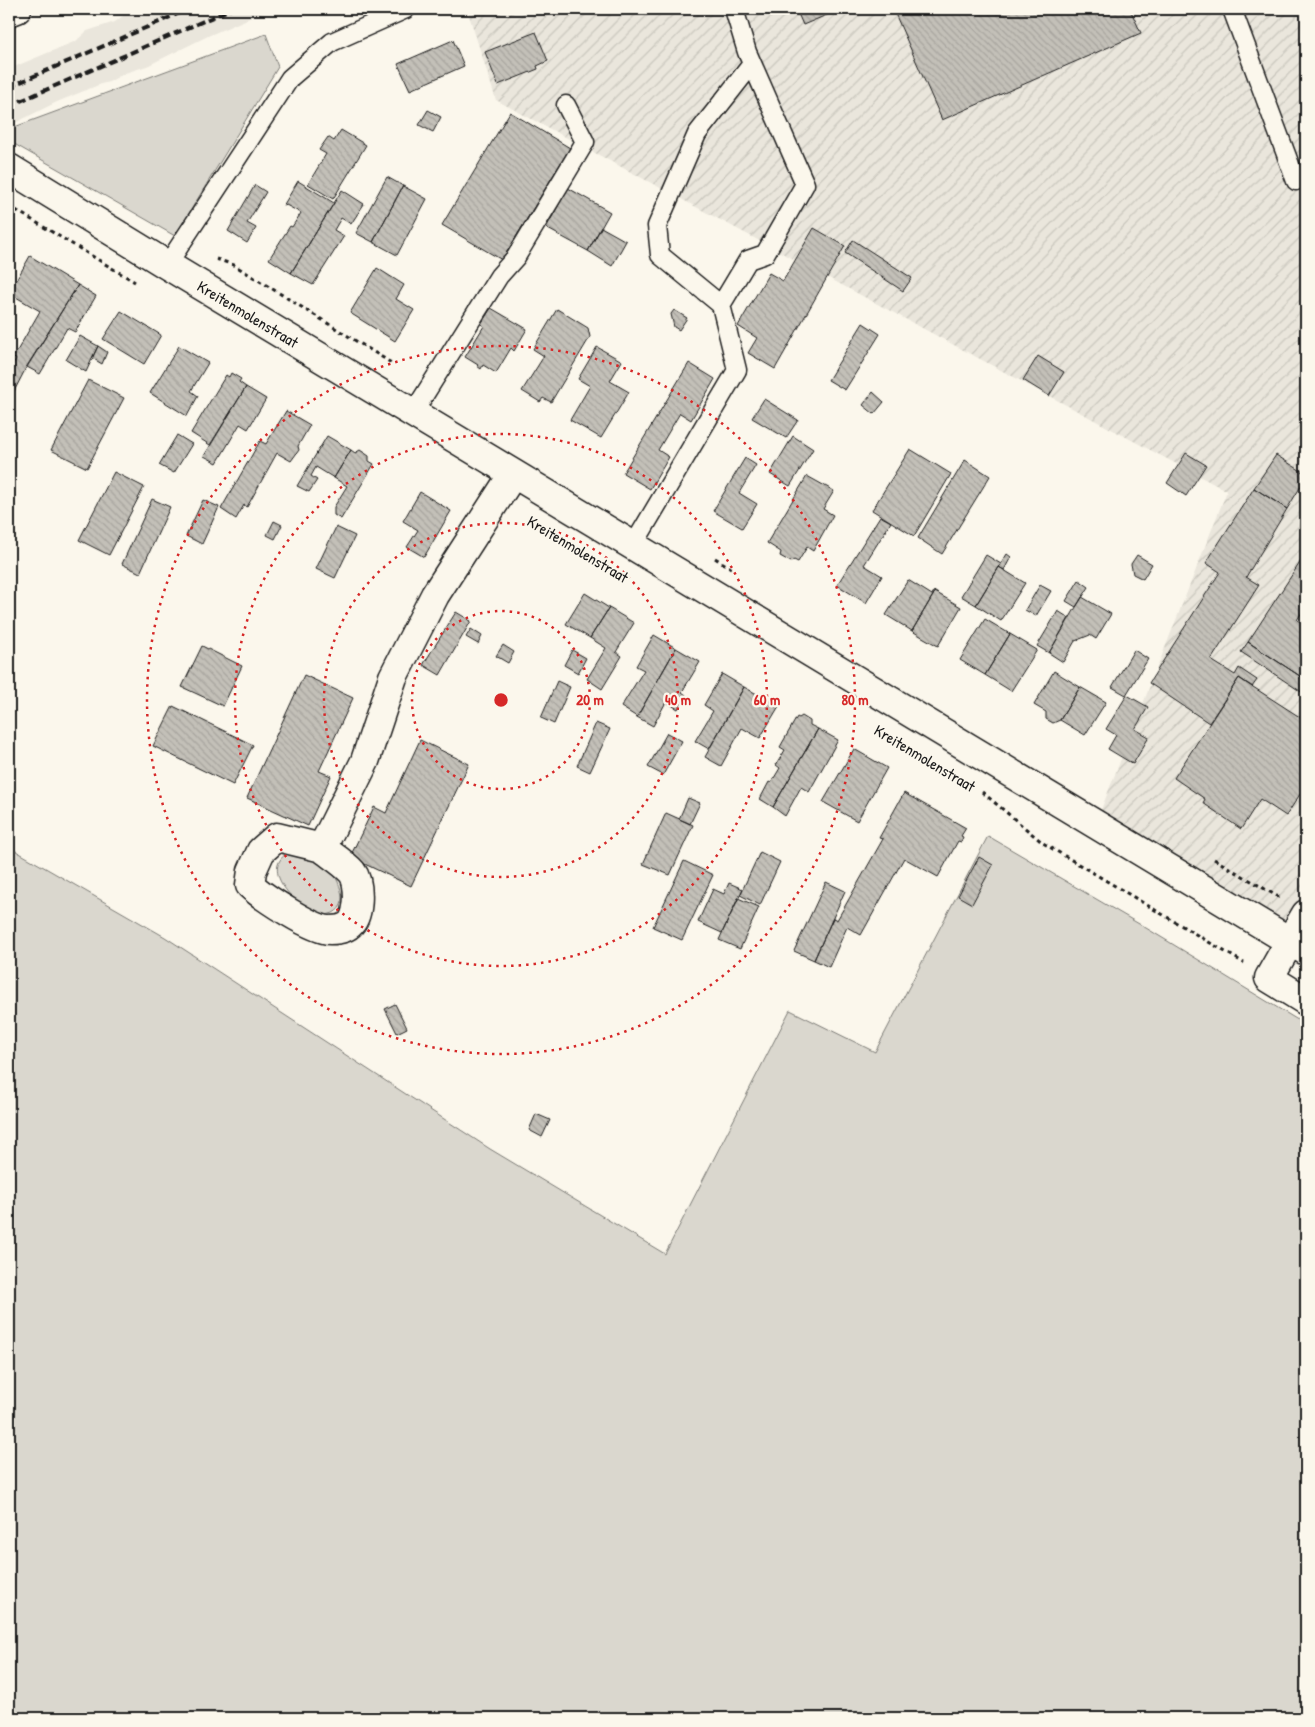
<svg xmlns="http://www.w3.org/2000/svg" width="1315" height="1727" font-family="'Patrick Hand',sans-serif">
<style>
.built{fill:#eae6dc}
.industrial{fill:url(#industrial-furrows)}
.green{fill:#dad7ce;stroke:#7b7a75}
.building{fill:url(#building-back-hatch);stroke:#1c1c1c}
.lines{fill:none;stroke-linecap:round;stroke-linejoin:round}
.service-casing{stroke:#1c1c1c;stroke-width:21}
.minor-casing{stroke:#1c1c1c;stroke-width:31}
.tertiary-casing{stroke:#1c1c1c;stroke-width:31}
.path{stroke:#1c1c1c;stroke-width:3;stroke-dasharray:4 4;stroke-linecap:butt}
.service{stroke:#fbf7ec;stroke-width:18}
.minor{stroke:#fbf7ec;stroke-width:28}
.tertiary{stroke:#fbf7ec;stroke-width:28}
.rail{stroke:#1c1c1c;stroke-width:4;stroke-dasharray:8 4;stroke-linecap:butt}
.ring{fill:none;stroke:#d62828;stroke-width:2.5;stroke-dasharray:2.5 5}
.labels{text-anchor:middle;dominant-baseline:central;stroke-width:4.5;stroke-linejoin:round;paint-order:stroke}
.street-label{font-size:16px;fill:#1c1c1c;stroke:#fbf7ec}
.centre{fill:#d62828;stroke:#fbf7ec;stroke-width:2.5}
.ring-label{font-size:15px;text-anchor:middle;font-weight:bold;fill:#d62828;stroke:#fbf7ec;stroke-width:4.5;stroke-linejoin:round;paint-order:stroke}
</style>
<defs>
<pattern id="industrial-furrows" width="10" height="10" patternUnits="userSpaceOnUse" patternTransform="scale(1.25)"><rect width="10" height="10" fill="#eae6dc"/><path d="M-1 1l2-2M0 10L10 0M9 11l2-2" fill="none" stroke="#c8c5bc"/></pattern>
<pattern id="building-back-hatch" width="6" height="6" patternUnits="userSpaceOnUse" patternTransform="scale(1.25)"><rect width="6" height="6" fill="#c3c0b8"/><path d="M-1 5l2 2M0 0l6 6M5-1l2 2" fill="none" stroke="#a7a49e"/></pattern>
</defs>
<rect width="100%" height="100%" fill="#fbf7ec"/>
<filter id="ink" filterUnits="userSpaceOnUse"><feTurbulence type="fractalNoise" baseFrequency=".02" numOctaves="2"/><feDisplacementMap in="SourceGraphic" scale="10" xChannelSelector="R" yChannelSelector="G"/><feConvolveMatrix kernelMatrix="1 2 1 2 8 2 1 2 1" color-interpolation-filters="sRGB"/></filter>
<g filter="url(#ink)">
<path class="built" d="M134 9H271L210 35 147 66 125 73 109 82 101 84 57 102 9 126V69L76 41 87 31 115 22 129 11Z"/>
<path class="industrial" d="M467 9H1306V943L1095 825 1227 491 496 100Z"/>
<path class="green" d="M266 34 278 67 175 236 9 141V129Z
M988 836 1146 928 1306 1025V1718H9V847L165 937 490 1149 665 1254 790 1010 875 1052Z
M293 850C301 853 320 858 325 863 340 877 355 914 323 915 318 915 314 912 309 910 288 898 259 865 293 850Z"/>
<path class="building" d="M796 9H841L803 25Z
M893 9H1130L1141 33 942 120Z
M536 32 548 61 537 66 538 69 498 85 485 52Z
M453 40 464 66 410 90 398 64Z
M428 110 441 117 433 132 419 125Z
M510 112 570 148 502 260 442 225Z
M341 130 366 145 333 199 308 184 326 154 319 150 328 137 334 141Z
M387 177 403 186 373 242 356 233Z
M298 181 334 203 291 273 269 259 290 226 292 227 301 213 286 205 284 207 283 206Z
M255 185 266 192 247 223 256 228 247 243 228 231Z
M403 186 427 199 397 255 373 242Z
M568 188 610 212 588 251 546 228Z
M342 190 364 204 351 224 341 218 334 230 344 236 313 285 291 273Z
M601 227 626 241 612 266 588 251Z
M814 228 845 246 775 369 748 353 757 338 738 326 769 273 783 281Z
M853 240 912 278 903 291 845 253Z
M30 256 78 285 27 366 9 401V371L16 359 13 358 40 311 9 293Z
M377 268 404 285 396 299 414 310 395 341 350 313Z
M78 285 96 296 75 332 67 328 40 374 27 367Z
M491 308 527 329 514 351 511 348 496 373 483 365 481 369 477 366 478 365 465 357 484 326 481 324Z
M557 309 588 328 590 337 551 402 543 398 540 402 522 391 544 356 533 349Z
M674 310 687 318 679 330 674 327 671 314Z
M121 311 161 335 144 364 103 339Z
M863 323 880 334 845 390 828 380Z
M80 336 98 346 86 372 66 360Z
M98 346 107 352 102 364 92 358Z
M179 346 208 363 191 391 198 396 187 416 150 393Z
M597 347 622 361 610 381 629 392 601 438 570 420 590 386 578 379Z
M1038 356 1064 372 1049 396 1023 380Z
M689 363 715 379 691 420 680 413 658 450 669 457 650 489 623 473Z
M231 373 241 379 239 382 246 387 210 445 191 433 226 375 229 377Z
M88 380 124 398 87 468 51 450Z
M246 387 266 399 248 429 240 424 217 463 204 456Z
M873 392 884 402 874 414 863 405Z
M764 399 798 420 786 438 752 418Z
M286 411 310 425 298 446 299 450 291 461 277 453 247 507 244 505 236 519 221 509 260 441 266 444Z
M177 435 192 444 174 473 159 465Z
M327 436 351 450 334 478 316 467 311 476 317 480 309 492 297 486Z
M793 436 813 449 790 486 770 474Z
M910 449 951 474 914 536 872 510Z
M351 450 355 453 360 450 369 456V461L374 464 341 519 334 515V507L347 486 334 478Z
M1186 453 1206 465 1186 496 1167 483Z
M1276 455 1306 474V478L1287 509 1254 488Z
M745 458 756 465 739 493 757 504 742 528 713 511Z
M965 460 990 476 942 554 918 538Z
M114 472 144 487 109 555 79 540Z
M807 476 834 491 823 509 833 515 813 551 807 547 798 562 794 560 791 562 780 556 781 552 767 543Z
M1254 488 1287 509 1246 577 1259 585 1211 660 1235 675 1239 668 1257 680 1252 687 1239 678 1209 723 1149 683 1220 572 1206 563Z
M420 492 451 511 424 557 407 547 418 530 403 521Z
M152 499 170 507 140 573 122 564Z
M203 500 219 507 202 544 186 536Z
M880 516 891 522 864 565 882 576 866 603 837 585Z
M274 521 282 525 275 539 267 535Z
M336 527 355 536 335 578 316 569Z
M1007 554 1011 557 1004 570 999 567Z
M986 555 1001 564 976 605 961 596Z
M1137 555 1152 564 1143 579 1133 574 1131 564Z
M1303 558 1306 560V606L1297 620 1306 625V680L1248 642Z
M999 567 1025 583 1001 621 976 605Z
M908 580 932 595 934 591 935 592 912 631 886 615Z
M1079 580 1089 587 1076 607 1066 601Z
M1040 585 1051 591 1036 616 1025 610Z
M935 592 961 607 938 646 912 631Z
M585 593 609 608 590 638 566 624Z
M1082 597 1111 614 1096 639 1090 635 1075 641 1063 662 1049 653Z
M609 608 634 623 616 652 622 656 602 689 587 679 606 648 590 638Z
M1058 611 1069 618 1049 653 1037 646Z
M456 612 471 621 440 675 423 665Z
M985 619 1010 634 985 675 960 660Z
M471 629 482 636 478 644 466 637Z
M1010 634 1037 650 1011 691 985 675Z
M654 635 676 648 637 717 621 707 644 670 636 666Z
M1248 642 1306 680V695L1241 652Z
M503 645 514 652 508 663 496 656Z
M202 646 242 666 223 706 182 687Z
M676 648 700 662 682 692 686 695 678 709 666 702 653 726 637 717Z
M572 650 586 658 578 673 564 665Z
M1134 650 1148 659 1126 695 1112 687Z
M1054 671 1080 687 1060 720 1053 723 1046 719V712L1034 705Z
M722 674 744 687 709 749 695 741 713 711 704 705Z
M304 675 353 698 319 771 331 776 308 826 247 798Z
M1239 678 1306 721V785L1286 816 1260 799 1241 829 1203 803 1205 799 1174 778Z
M557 681 570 687 554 724 541 718Z
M744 687 779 706 760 738 742 728 721 766 705 757Z
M1080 687 1106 702 1085 735 1060 720Z
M1127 695 1148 707 1135 729 1149 737 1133 764 1108 749 1116 735 1106 729Z
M173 706 253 745 233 785 153 746Z
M802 716 810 721V725L818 729 773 807 760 799 769 782 771 783 780 768 776 765 785 750 780 747 797 717 799 718Z
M596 723 610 729 590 772 577 766Z
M818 729 838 740 809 792 801 787 785 816 773 807Z
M667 733 682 741 663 775 648 767Z
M420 740 469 764 411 886 350 857 374 807 386 813Z
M854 749 887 768 857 821 823 802Z
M904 793 966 828 961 836 963 837 961 842 958 841 938 877 904 858 861 935 847 927 829 967 814 960 833 918 837 920 845 906 883 839 879 838Z
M688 798 700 803 690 824 679 819Z
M666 813 693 825 670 875 643 864Z
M760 852 780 862 760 905 740 895Z
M979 857 993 865 972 904 958 896Z
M684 861 713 875 682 940 653 927Z
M826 882 845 891 814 960 794 951Z
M729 883 743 889 722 933 698 922 713 889 724 894Z
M738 898 759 907 740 949 719 940Z
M395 1004 407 1028 397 1033 385 1009Z
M536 1114 550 1120 542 1137 529 1130Z"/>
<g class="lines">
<defs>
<path id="service" d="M1232 9 1296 181
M167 265 290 78 332 42 406 9
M721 305 660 255 657 226 697 134 752 64
M413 413 499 276 516 257 585 142 566 105
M633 546 737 370 721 305 748 260 765 254 805 184 747 52 734 9"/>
<path id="minor" d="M9 12 17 9
M322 848C331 855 344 863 352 872 360 882 360 913 351 923 346 929 337 930 330 930 313 930 263 897 250 885L252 871 261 851 277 837 322 848 365 761 393 677 435 595 513 474
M1290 941 1269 978 1306 1001"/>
<path id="tertiary" d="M9 168 167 265 1306 951
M1290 941 1306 914"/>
</defs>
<use href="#service" class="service-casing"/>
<use href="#minor" class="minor-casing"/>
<use href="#tertiary" class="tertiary-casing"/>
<path class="path" d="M9 206 135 282
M216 259 234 265 393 364
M715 558 731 568
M982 792 1043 843 1244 963
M1214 859 1282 899"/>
<use href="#service" class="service"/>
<use href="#minor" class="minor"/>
<use href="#tertiary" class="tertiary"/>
<path class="rail" d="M9 87 189 9
M9 106 231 9"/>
</g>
</g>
<g class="ring">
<circle cx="501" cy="700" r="89"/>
<circle cx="501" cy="700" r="177"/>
<circle cx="501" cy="700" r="266"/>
<circle cx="501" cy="700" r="354"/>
</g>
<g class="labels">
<g class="street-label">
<text transform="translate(248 314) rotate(31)">Kreitenmolenstraat</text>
<text transform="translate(578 549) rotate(31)">Kreitenmolenstraat</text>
<text transform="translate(925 758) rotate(31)">Kreitenmolenstraat</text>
</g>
</g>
<circle cx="501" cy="700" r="8" class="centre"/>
<g class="ring-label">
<text x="590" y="705">20 m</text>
<text x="678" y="705">40 m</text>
<text x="767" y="705">60 m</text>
<text x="855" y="705">80 m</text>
</g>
<rect width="1315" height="1727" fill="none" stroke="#fbf7ec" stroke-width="30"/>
<rect x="15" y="15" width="1285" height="1697" fill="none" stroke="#1c1c1c" stroke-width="2" filter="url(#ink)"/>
</svg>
